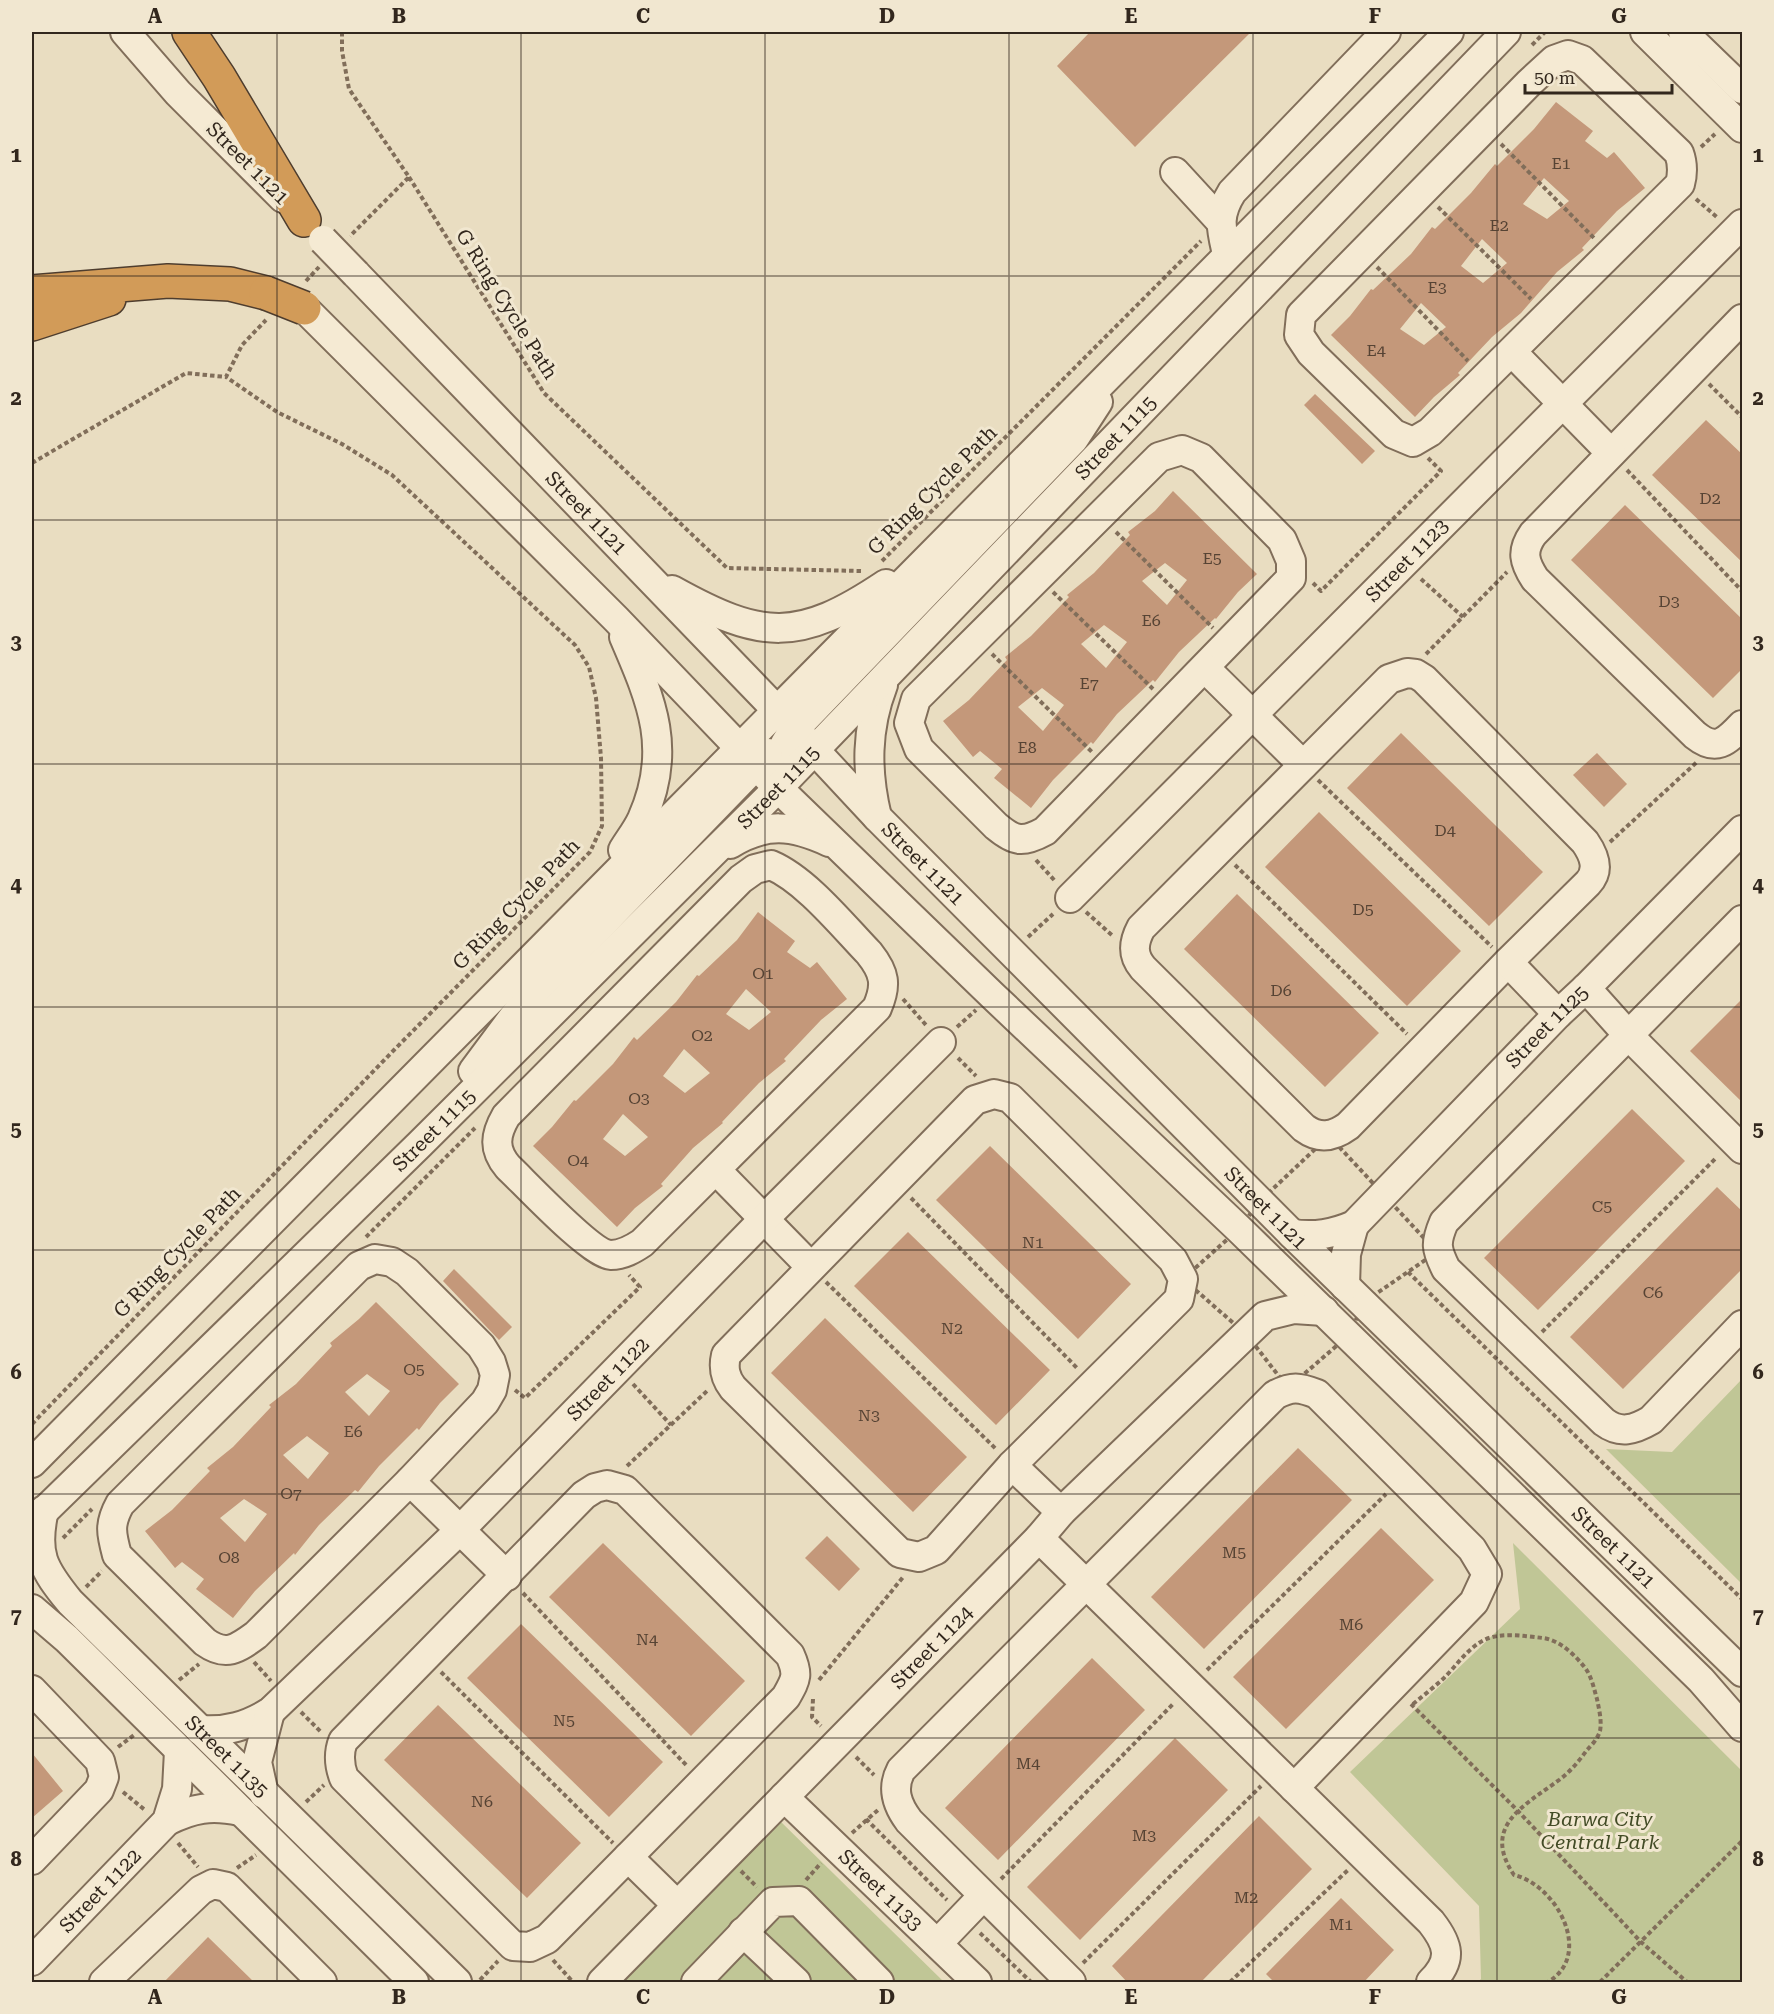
<svg xmlns="http://www.w3.org/2000/svg" width="1774" height="2014" font-family="'Roboto Serif',serif">
<style>
.green{fill:#c0c696}
.building{fill:#c4987a;fill-rule:evenodd}
.lines{fill:none;stroke-linecap:round;stroke-linejoin:round}
.minor-casing{stroke:#816e5a;stroke-width:32}
.highway-casing{stroke:#4e3d2e;stroke-width:36}
.path{stroke:#816e5a;stroke-width:4;stroke-dasharray:4.5 3;stroke-linecap:butt}
.minor{stroke:#f5ead3;stroke-width:28}
.highway{stroke:#d29b58;stroke-width:33}
.minor-bridge-casing{stroke:#816e5a;stroke-width:32;stroke-linecap:butt}
.highway-bridge-casing{stroke:#4e3d2e;stroke-width:36;stroke-linecap:butt}
.minor-bridge{stroke:#f5ead3;stroke-width:28}
.highway-bridge{stroke:#d29b58;stroke-width:33}
.grid{fill:none;stroke:#32271d;stroke-width:1.5;stroke-opacity:0.55}
.labels{text-anchor:middle;dominant-baseline:central;stroke-width:6;stroke-linejoin:round;paint-order:stroke}
.number-label{font-size:16px;fill:#564334}
.street-label{font-size:20px;fill:#32271d;stroke:#f1e7d0}
.park-label{font-size:20px;font-style:italic;fill:#434c26;stroke:#f1e7d0}
.neatline{fill:none;stroke:#32271d;stroke-width:2}
.grid-label{font-size:20px;text-anchor:middle;font-weight:bold;fill:#32271d}
</style>
<rect width="100%" height="100%" fill="#e9ddc1"/>
<path class="green" d="M1742 1379V1584L1606 1449 1672 1452Z
M1513 1543 1742 1771V1982H1478L1481 1979 1479 1906 1350 1772 1520 1609Z
M778 1819 944 1982H615Z"/>
<path class="building" d="M1090 32H1251L1135 147 1057 66Z
M1556 102 1593 131 1585 141 1607 158 1614 152 1645 188 1617 211 1582 248 1584 250 1557 272 1521 313 1492 337 1458 373 1460 375 1434 397 1415 417 1331 335 1350 316 1371 289 1373 290 1411 254 1432 227 1435 229 1471 193 1495 164 1497 166 1534 129ZM1544 178 1569 201 1547 219 1523 204ZM1482 239 1507 263 1483 283 1461 266ZM1421 303 1446 327 1424 345 1400 329Z
M1315 394 1375 451 1362 464 1304 405Z
M1706 420 1743 455V563L1652 475Z
M1173 491 1257 574 1238 592 1216 619 1215 618 1179 652 1155 682 1153 680 1117 714 1093 744 1091 742 1053 780 1031 808 994 778 1002 769 980 751 973 757 943 721 969 700 1007 660 1005 657 1031 636 1069 597 1067 595 1094 573 1130 535 1128 532 1155 511ZM1165 563 1187 580 1167 605 1142 581ZM1104 625 1127 642 1106 668 1081 644ZM1042 688 1064 705 1043 731 1018 707Z
M1625 505 1743 620V668L1713 698 1571 560Z
M1401 733 1543 872 1489 926 1347 788Z
M1597 753 1627 784 1604 807 1573 775Z
M1319 812 1461 951 1407 1006 1265 867Z
M1237 894 1379 1033 1325 1087 1184 949Z
M758 912 795 941 787 952 810 968 817 962 847 999 821 1020 784 1059 786 1061 759 1083 722 1122 723 1123 693 1148 661 1184 663 1186 635 1208 617 1227 533 1146 552 1127 574 1100 576 1101 613 1064 634 1037 637 1040 676 1002 697 975 699 976 737 940ZM746 989 771 1012 749 1030 726 1014ZM684 1049 710 1073 685 1093 663 1076ZM623 1114 648 1137 625 1156 603 1139Z
M1743 998V1103L1690 1051Z
M1632 1109 1685 1161 1538 1310 1484 1258Z
M990 1146 1131 1284 1078 1339 936 1200Z
M1717 1187 1743 1212V1268L1623 1389 1570 1337Z
M908 1232 1050 1370 996 1425 854 1286Z
M454 1269 512 1327 499 1340 443 1281Z
M376 1302 459 1384 440 1403 419 1430 417 1428 379 1466 358 1492 355 1490 319 1525 295 1555 294 1553 255 1591 233 1618 196 1589 204 1579 182 1562 175 1568 145 1531 172 1510 210 1471 207 1468 233 1447 271 1407 269 1405 296 1384 332 1346 330 1343 359 1319ZM367 1374 390 1391 369 1416 345 1392ZM307 1436 329 1453 308 1479 283 1455ZM244 1499 267 1514 245 1542 220 1518Z
M825 1318 967 1457 913 1512 771 1373Z
M1298 1448 1352 1500 1204 1649 1151 1597Z
M1381 1528 1434 1580 1286 1729 1233 1677Z
M827 1536 860 1569 839 1591 805 1558Z
M603 1543 745 1681 691 1736 549 1597Z
M521 1624 663 1762 609 1817 467 1678Z
M1092 1658 1145 1710 998 1860 945 1808Z
M438 1705 581 1843 527 1898 384 1760Z
M1175 1738 1228 1790 1080 1940 1027 1887Z
M32 1753 63 1791 32 1818Z
M1259 1816 1312 1869 1200 1983H1128L1112 1966Z
M1341 1898 1394 1950 1363 1983H1275L1266 1974Z
M208 1937 255 1983H163Z"/>
<g class="lines">
<defs>
<g id="minor">
<path d="M125 32 178 93 283 198"/>
<path d="M1645 32 1742 128"/>
<path d="M1683 32 1742 89"/>
<path d="M1568 55 1582 60 1679 153C1683 164 1683 173 1680 184L1430 432 1413 442 1394 434 1311 353 1299 335 1301 315 1529 83 1554 60Z"/>
<path d="M1175 172 1221 222"/>
<path d="M1227 254C1221 228 1217 216 1232 192L1386 32"/>
<path id="s1" d="M356 274 795 729 877 817 1292 1234 1742 1672"/>
<path d="M304 308 616 619 778 788 992 995 1239 1229 1701 1680 1742 1727"/>
<path d="M1742 319 1533 534C1521 551 1524 562 1535 579L1695 735C1716 752 1726 742 1742 725"/>
<path d="M1512 352 1611 453"/>
<path d="M1182 450 1201 458 1282 540 1291 561V578L1045 831C1023 843 1015 842 996 826L919 749 909 723 916 699 1159 457Z"/>
<path d="M672 590C762 640 798 643 886 584"/>
<path d="M1205 668 1303 765"/>
<path d="M1407 673 1416 674 1424 679 1585 842C1594 855 1600 870 1588 883L1508 962 1348 1126C1333 1137 1319 1139 1304 1128L1143 968C1132 955 1133 943 1141 928L1389 679Z"/>
<path d="M778 788C777 762 778 750 795 729L1074 439 1098 402"/>
<path d="M877 817C866 771 866 729 883 685"/>
<path d="M730 844C766 822 792 825 829 842"/>
<path d="M623 850C629 840 637 830 642 819 673 750 652 702 624 637"/>
<path d="M771 865C806 880 842 925 869 953 885 973 887 985 877 1008L642 1243C633 1249 623 1255 611 1255 591 1254 526 1184 508 1167 493 1149 495 1135 506 1116L741 879 755 869Z"/>
<path id="s2" d="M1070 898 1742 224"/>
<path d="M1742 920 1444 1222C1435 1243 1436 1249 1446 1269L1604 1422C1620 1434 1634 1430 1651 1420L1742 1325"/>
<path d="M1508 962 1558 1014"/>
<path d="M1586 988 1629 1036 1742 1149"/>
<path d="M473 1071 517 1012 768 753"/>
<path d="M994 1094 1010 1098 1173 1260 1183 1279 1179 1299 1012 1465 936 1550 919 1557 900 1553 733 1388C725 1378 723 1368 726 1355L975 1100Z"/>
<path d="M716 1170 811 1267"/>
<path id="s3" d="M1292 1234C1315 1237 1333 1234 1354 1225L1558 1014 1586 988 1742 830"/>
<path d="M375 1259 392 1262 407 1272 481 1346 491 1362 495 1375 492 1390 485 1402 410 1481 256 1635C237 1649 226 1657 205 1642L117 1555C111 1533 109 1524 120 1504L359 1266Z"/>
<path d="M1345 1286 1346 1254 1354 1225"/>
<path d="M32 1463 1449 32"/>
<path d="M1012 1465 1061 1512"/>
<path d="M410 1481 507 1576"/>
<path d="M607 1485 625 1490 790 1655C799 1675 796 1679 786 1697L547 1939 530 1947 513 1946 344 1778C339 1765 338 1754 343 1741L584 1495 595 1488Z"/>
<path id="s4" d="M44 1510C34 1554 43 1569 70 1602L457 1982"/>
<path id="s5" d="M32 1523 420 1144 778 788 1506 32"/>
<path d="M1039 1538 1431 1922C1449 1945 1453 1960 1431 1982"/>
<path d="M32 1609 67 1639 414 1982"/>
<path d="M32 1690 100 1761 104 1777 99 1790 32 1860"/>
<path id="s6" d="M200 1730C227 1732 247 1726 270 1712L460 1530 764 1219 941 1042"/>
<path d="M264 1794 257 1762 270 1712"/>
<path id="s7" d="M784 1797 977 1982"/>
<path d="M167 1821C193 1808 211 1805 240 1811"/>
<path d="M628 1857 677 1905"/>
<path d="M743 1932 796 1982"/>
<path d="M938 1943 983 1896"/>
<path id="s8" d="M32 1961 167 1821 177 1789 179 1751"/>
<path d="M104 1982 201 1890 213 1884 227 1887 322 1982"/>
<path id="s9" d="M602 1982 1039 1538 1061 1512 1265 1316 1294 1309 1324 1311"/>
<path d="M696 1982 773 1902 799 1901 879 1982"/>
<path d="M1071 1982 909 1821C897 1805 891 1789 901 1770L1275 1395C1292 1386 1299 1387 1317 1394L1472 1549 1487 1574 1474 1602 1294 1788"/>
</g>
<path id="highway" d="M189 32 219 77 304 220
M32 292 168 281 230 284 266 293
M32 324 109 299"/>
</defs>
<use href="#minor" class="minor-casing"/>
<use href="#highway" class="highway-casing"/>
<path class="path" d="M342 32V51L349 89 409 177 350 236
M1532 45 1545 32
M1501 144 1595 239
M1701 147 1715 134
M409 177 544 393 727 568 861 571
M1696 199 1718 218
M1438 207 1531 299
M1377 267 1468 361
M306 281 319 267
M1709 384 1742 417
M32 463 186 373 226 377 242 345 266 320
M1627 470 1742 591
M1116 532 1213 628
M882 561 1201 241
M1421 579 1463 617
M1313 583 1321 591 1441 471 1428 458
M1053 592 1153 689
M992 654 1092 752
M1426 654 1507 572
M1318 780 1492 947
M1610 842 1697 762
M1036 860 1055 881
M1235 865 1407 1034
M1086 912 1114 937
M1028 937 1053 914
M903 999 926 1025
M957 1027 976 1010
M958 1058 976 1076
M1329 1136 1437 1252 1364 1302 1349 1335 1288 1388 1247 1335 1183 1279 1239 1229 1260 1201Z
M911 1198 1078 1369
M366 1237 475 1128
M1408 1272 1742 1599
M826 1282 997 1450
M1542 1332 1717 1157
M633 1384 671 1425
M515 1390 525 1398 640 1287 629 1275
M32 1424 394 1050 590 852 602 826 601 758 596 698 589 667 575 645 392 475 342 444 277 412 226 377
M627 1466 707 1391
M63 1538 92 1509
M86 1587 102 1571
M523 1593 687 1766
M254 1662 271 1681
M1207 1670 1386 1494
M441 1672 613 1843
M179 1680 199 1664
M819 1680 904 1576
M813 1699 812 1717 821 1726
M1411 1704 1518 1811 1641 1942 1687 1982
M1413 1704C1423 1696 1434 1687 1444 1678 1456 1666 1468 1648 1484 1640 1500 1632 1525 1636 1543 1638 1560 1640 1576 1656 1586 1669 1592 1678 1594 1689 1597 1699 1599 1709 1602 1721 1600 1731 1598 1738 1592 1745 1587 1750 1579 1761 1570 1772 1559 1780 1524 1806 1481 1826 1514 1875 1557 1885 1594 1955 1548 1982
M301 1712 321 1732
M118 1747 134 1735
M856 1757 874 1775
M123 1792 145 1810
M306 1802 324 1785
M866 1819 947 1900
M852 1833 878 1810
M178 1843 198 1867
M237 1868 256 1855
M741 1871 757 1887
M1001 1879 1174 1703
M806 1880 821 1863
M980 1933 1031 1982
M553 1960 573 1982
M1083 1963 1261 1786
M480 1980 498 1961
M1230 1982 1348 1870
M1600 1982 1742 1841"/>
<use href="#minor" class="minor"/>
<use href="#highway" class="highway"/>
<defs>
<path id="minor-bridge" d="M323 240 356 274"/>
<path id="highway-bridge" d="M266 293 304 308"/>
</defs>
<use href="#minor-bridge" class="minor-bridge-casing"/>
<use href="#highway-bridge" class="highway-bridge-casing"/>
<use href="#minor-bridge" class="minor-bridge"/>
<use href="#highway-bridge" class="highway-bridge"/>
</g>
<path class="grid" d="M277 32V1982M521 32V1982M765 32V1982M1009 32V1982M1253 32V1982M1497 32V1982M32 276H1742M32 520H1742M32 764H1742M32 1007H1742M32 1250H1742M32 1494H1742M32 1738H1742"/>
<g class="labels">
<g class="number-label">
<text x="1561" y="163">E1</text>
<text x="1499" y="225">E2</text>
<text x="1437" y="287">E3</text>
<text x="1376" y="350">E4</text>
<text x="1710" y="498">D2</text>
<text x="1212" y="558">E5</text>
<text x="1669" y="601">D3</text>
<text x="1151" y="620">E6</text>
<text x="1089" y="683">E7</text>
<text x="1027" y="747">E8</text>
<text x="1445" y="830">D4</text>
<text x="1363" y="909">D5</text>
<text x="763" y="973">O1</text>
<text x="1281" y="990">D6</text>
<text x="702" y="1035">O2</text>
<text x="639" y="1098">O3</text>
<text x="578" y="1160">O4</text>
<text x="1602" y="1206">C5</text>
<text x="1033" y="1242">N1</text>
<text x="1653" y="1292">C6</text>
<text x="952" y="1328">N2</text>
<text x="414" y="1369">O5</text>
<text x="869" y="1415">N3</text>
<text x="353" y="1431">E6</text>
<text x="291" y="1493">O7</text>
<text x="1234" y="1552">M5</text>
<text x="229" y="1557">O8</text>
<text x="1351" y="1624">M6</text>
<text x="647" y="1639">N4</text>
<text x="564" y="1720">N5</text>
<text x="1028" y="1763">M4</text>
<text x="482" y="1801">N6</text>
<text x="1144" y="1835">M3</text>
<text x="1246" y="1897">M2</text>
<text x="1341" y="1924">M1</text>
</g>
<g class="street-label">
<text transform="translate(248 163) rotate(45)">Street 1121</text>
<text transform="translate(507 304) rotate(58)">G Ring Cycle Path</text>
<text stroke="none"><textPath href="#s5" startOffset="1534">Street 1115</textPath></text>
<text transform="translate(932 490) rotate(-45)">G Ring Cycle Path</text>
<text stroke="none"><textPath href="#s1" startOffset="332">Street 1121</textPath></text>
<text stroke="none"><textPath href="#s2" startOffset="477">Street 1123</textPath></text>
<text stroke="none"><textPath href="#s5" startOffset="1048">Street 1115</textPath></text>
<text stroke="none"><textPath href="#s1" startOffset="818">Street 1121</textPath></text>
<text transform="translate(516 904) rotate(-46)">G Ring Cycle Path</text>
<text stroke="none"><textPath href="#s3" startOffset="340">Street 1125</textPath></text>
<text stroke="none"><textPath href="#s5" startOffset="562">Street 1115</textPath></text>
<text stroke="none"><textPath href="#s1" startOffset="1304">Street 1121</textPath></text>
<text transform="translate(177 1252) rotate(-46)">G Ring Cycle Path</text>
<text stroke="none"><textPath href="#s6" startOffset="548">Street 1122</textPath></text>
<text stroke="none"><textPath href="#s1" startOffset="1790">Street 1121</textPath></text>
<text stroke="none"><textPath href="#s9" startOffset="470">Street 1124</textPath></text>
<text stroke="none"><textPath href="#s4" startOffset="321">Street 1135</textPath></text>
<text stroke="none"><textPath href="#s7" startOffset="134">Street 1133</textPath></text>
<text stroke="none"><textPath href="#s8" startOffset="98">Street 1122</textPath></text>
</g>
<g class="park-label">
<text x="1600" y="1819">Barwa City<tspan x="1600" dy="23">Central Park</tspan></text>
</g>
</g>
<rect width="1774" height="2014" fill="none" stroke="#f1e7d0" stroke-width="66"/>
<path d="M1525 84v9h147v-9" fill="none" stroke="#32271d" stroke-width="3"/>
<text x="1534" y="84" font-size="18" fill="#32271d" stroke="#f1e7d0" stroke-width="4.5" paint-order="stroke">50 m</text>
<rect x="33" y="33" width="1708" height="1948" class="neatline"/>
<g class="grid-label">
<text x="155" y="23">A</text>
<text x="399" y="23">B</text>
<text x="643" y="23">C</text>
<text x="887" y="23">D</text>
<text x="1131" y="23">E</text>
<text x="1375" y="23">F</text>
<text x="1619" y="23">G</text>
<text x="16" y="162">1</text>
<text x="1758" y="162">1</text>
<text x="16" y="405">2</text>
<text x="1758" y="405">2</text>
<text x="16" y="649">3</text>
<text x="1758" y="649">3</text>
<text x="16" y="892">4</text>
<text x="1758" y="892">4</text>
<text x="16" y="1136">5</text>
<text x="1758" y="1136">5</text>
<text x="16" y="1379">6</text>
<text x="1758" y="1379">6</text>
<text x="16" y="1623">7</text>
<text x="1758" y="1623">7</text>
<text x="16" y="1866">8</text>
<text x="1758" y="1866">8</text>
<text x="155" y="2004">A</text>
<text x="399" y="2004">B</text>
<text x="643" y="2004">C</text>
<text x="887" y="2004">D</text>
<text x="1131" y="2004">E</text>
<text x="1375" y="2004">F</text>
<text x="1619" y="2004">G</text>
</g>
</svg>
